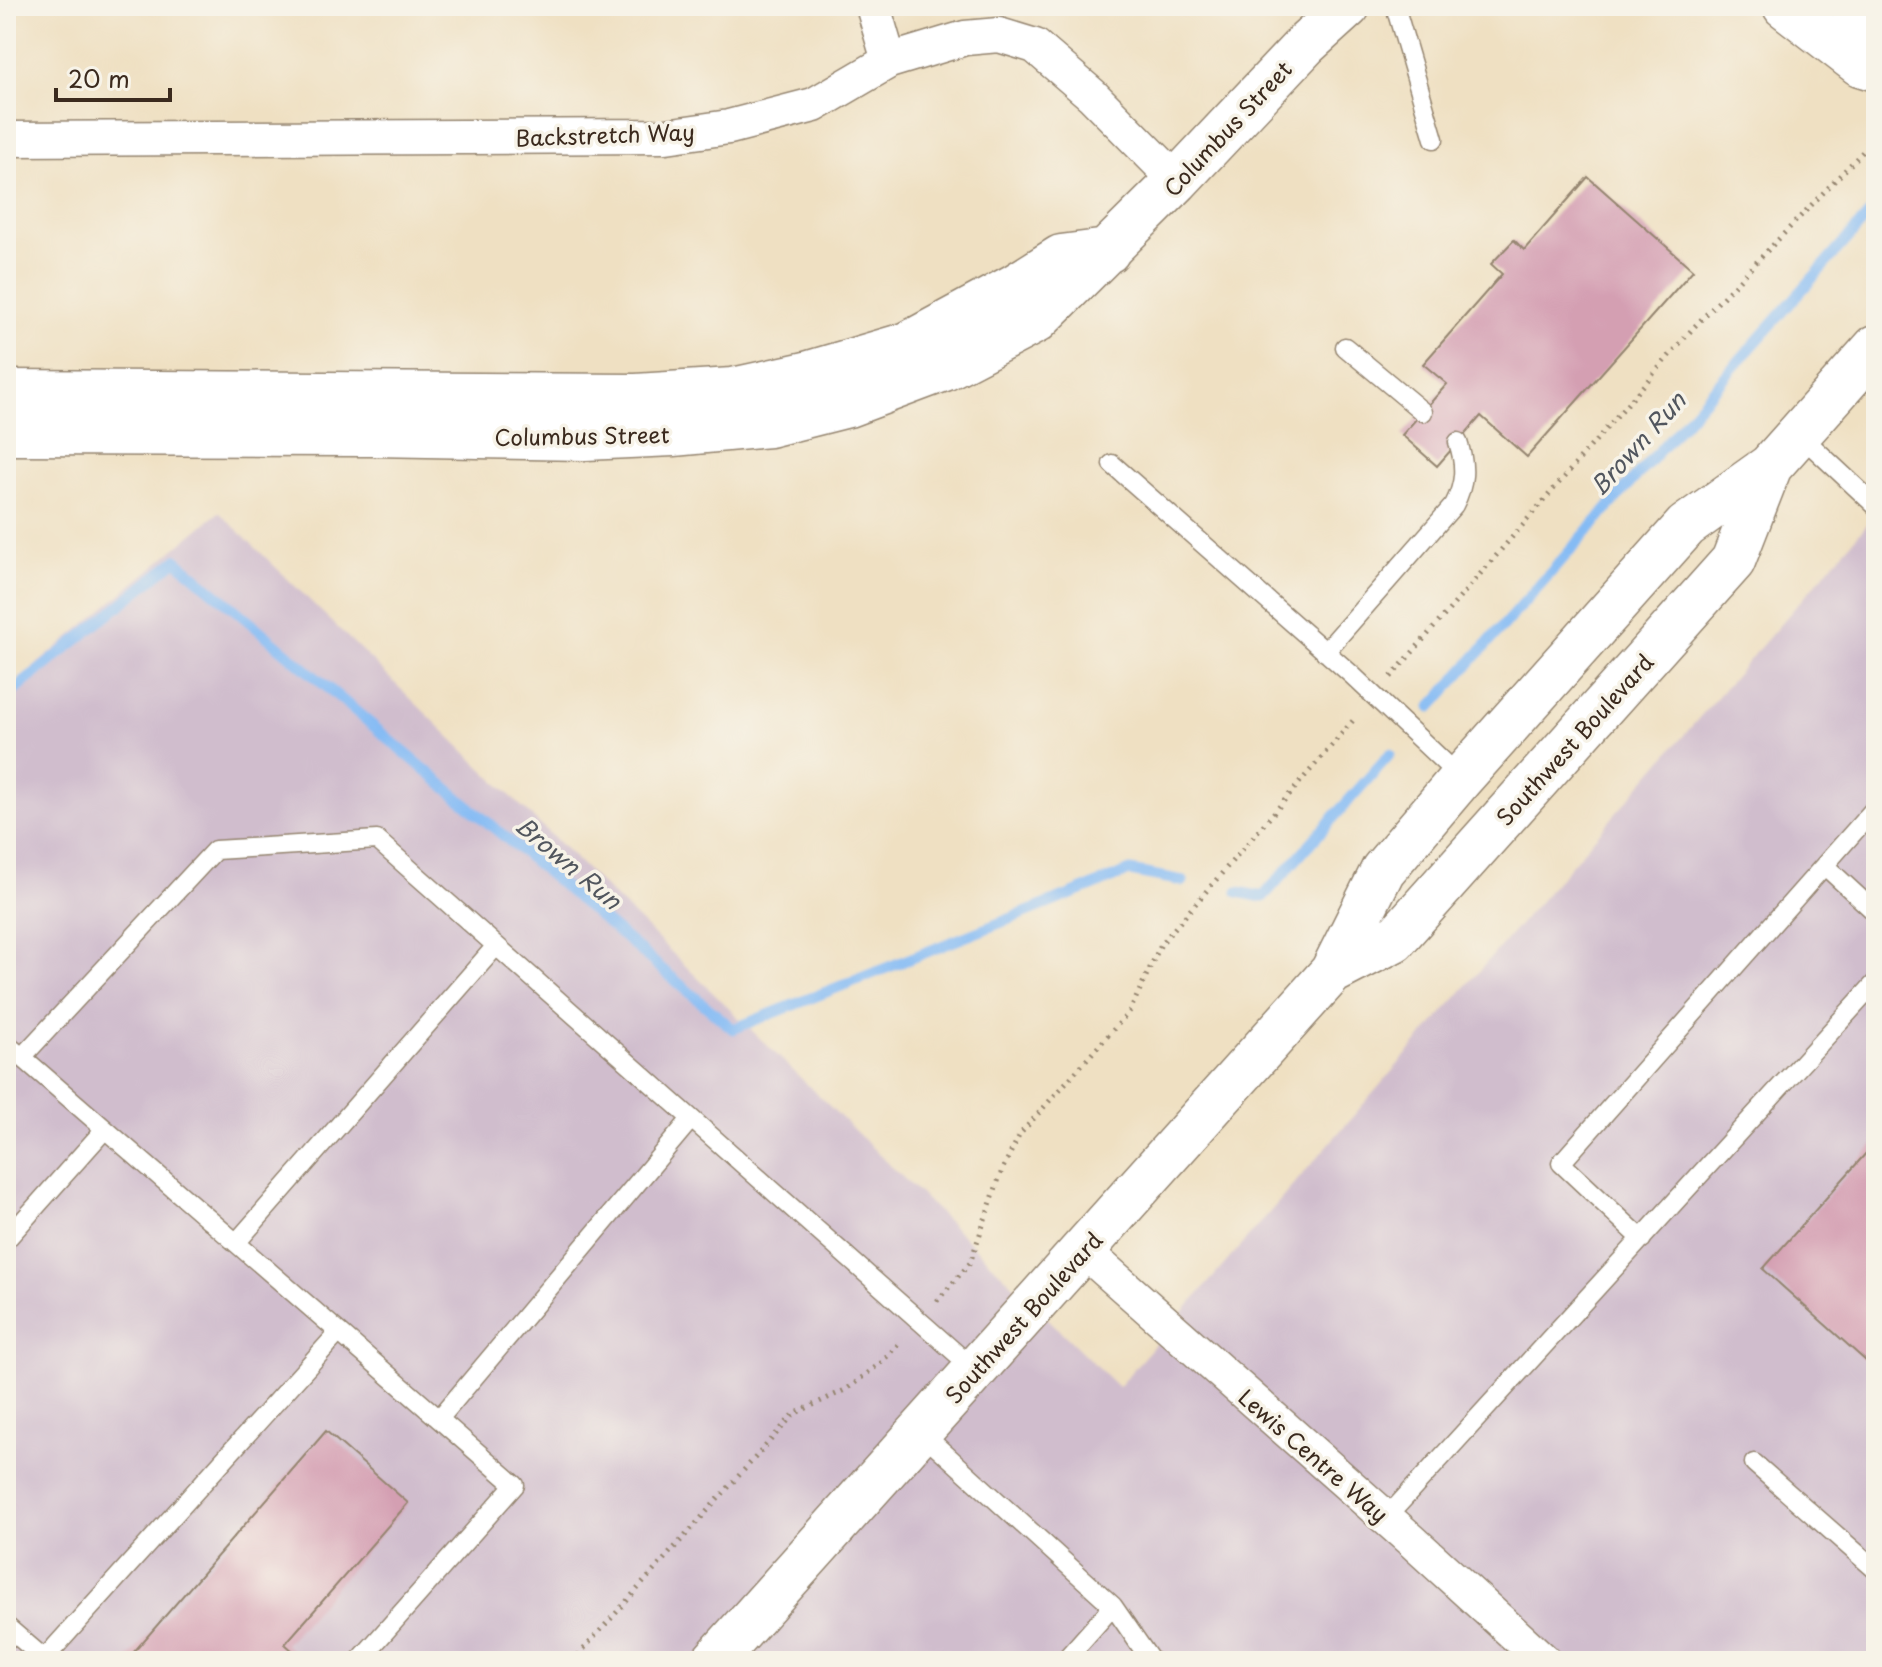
<svg xmlns="http://www.w3.org/2000/svg" width="1882" height="1667" font-family="'Playpen Sans',sans-serif">
<style>
.industrial{fill:#d0bdcd}
.lines{fill:none;stroke-linecap:round;stroke-linejoin:round}
.stream{stroke:#85bbf4;stroke-width:11}
.building{fill:#d49fb2}
.service-casing{stroke:#958570;stroke-width:21}
.minor-casing{stroke:#958570;stroke-width:37}
.tertiary-casing{stroke:#958570;stroke-width:47}
.path{stroke:#958570;stroke-width:5;stroke-dasharray:2 6;stroke-linecap:butt}
.service{stroke:#fff;stroke-width:18}
.minor{stroke:#fff;stroke-width:34}
.tertiary{stroke:#fff;stroke-width:44}
.labels{text-anchor:middle;dominant-baseline:central;stroke-width:7;stroke-linejoin:round;paint-order:stroke}
.street-label{font-size:22px;fill:#3b2a1e;stroke:#f7f3e8}
.water-label{font-size:24px;font-style:italic;fill:#51565e;stroke:#f7f3e8}
</style>
<rect width="100%" height="100%" fill="#f7f3e8"/>
<filter id="ink" filterUnits="userSpaceOnUse"><feTurbulence type="fractalNoise" baseFrequency=".0125" numOctaves="2"/><feDisplacementMap in="SourceGraphic" scale="16" xChannelSelector="R" yChannelSelector="G"/><feConvolveMatrix kernelMatrix="1 2 1 2 8 2 1 2 1" color-interpolation-filters="sRGB"/></filter>
<filter id="wash" filterUnits="userSpaceOnUse"><feTurbulence type="fractalNoise" baseFrequency=".006" numOctaves="4" result="noise"/><feDisplacementMap in="SourceGraphic" scale="32" xChannelSelector="R" yChannelSelector="G"/><feGaussianBlur stdDeviation="1.8" result="paint"/><feColorMatrix in="noise" values="0 0 0 0 0 0 0 0 0 0 0 0 0 0 0 0 0 1.4 0 .05"/><feComposite in="paint" operator="in"/></filter>
<g filter="url(#wash)">
<rect width="100%" height="100%" fill="#efe0c2"/>
<path class="industrial" d="M219 512 1118 1387 1876 514V1661H6V690Z"/>
<g class="lines">
<path class="stream" d="M6 697 176 560 733 1029 1130 871 1183 881
M1431 707 1876 207
M1238 892 1263 897 1390 754"/>
</g>
<g id="blocks">
<path class="building" d="M1588 177 1693 270 1527 457 1481 416 1437 466 1402 435 1447 384 1423 364 1502 274 1491 264 1514 240 1524 250Z
M1876 1142V1370L1763 1269Z
M326 1431 408 1503 285 1644 304 1661H126Z"/>
</g>
</g>
<g filter="url(#ink)">
<use href="#blocks" fill-opacity="0" stroke="#958570" stroke-width="2"/>
<g class="lines">
<defs>
<path id="service" d="M1395 6 1434 139
M1345 347 1423 412
M1799 434 1876 506
M1112 464 1352 675 1461 778
M1325 652 1454 505C1465 484 1466 466 1458 442
M1825 866 1876 913
M6 1044 22 1057 215 850 377 840 975 1370
M22 1057 515 1485 359 1661
M1642 1239 1561 1163 1876 807
M6 1240 105 1129
M236 1243 496 946
M439 1419 691 1119
M921 1432 1113 1606 1064 1661
M1754 1463 1876 1570
M1386 1518 1876 982
M1113 1606 1151 1661
M6 1626 47 1661
M44 1659 339 1332"/>
<path id="minor" d="M873 6 889 61
M6 139 666 136 729 127 814 105 889 61 965 38 999 35 1035 46 1092 95 1177 181
M1083 1250 1410 1539 1544 1661"/>
<path id="tertiary" d="M1785 6 1860 64 1876 69
M1853 6 1876 28
M6 392 636 396 733 390 806 374 908 344 1015 286 1061 257 1108 251
M6 433 373 434 585 438 673 434 769 425 848 405 944 369 1036 321 1177 181 1306 44 1348 6
M1332 972 1394 940 1733 561 1770 466
M714 1661 1332 972 1383 870 1461 778 1686 526 1770 466 1876 347"/>
</defs>
<use href="#service" class="service-casing"/>
<use href="#minor" class="minor-casing"/>
<use href="#tertiary" class="tertiary-casing"/>
<path class="path" d="M1391 677 1694 327 1873 141 1876 144
M937 1301 970 1263 1002 1170 1020 1134 1130 1011 1161 944 1356 717
M573 1661 794 1414 847 1389 882 1362 901 1341"/>
<use href="#service" class="service"/>
<use href="#minor" class="minor"/>
<use href="#tertiary" class="tertiary"/>
</g>
</g>
<g class="labels">
<g class="street-label">
<text transform="translate(1227 128) rotate(-47)">Columbus Street</text>
<text transform="translate(605 134) rotate(-2)">Backstretch Way</text>
<text transform="translate(582 435) rotate(-1)">Columbus Street</text>
<text transform="translate(1574 739) rotate(-48)">Southwest Boulevard</text>
<text transform="translate(1023 1317) rotate(-48)">Southwest Boulevard</text>
<text transform="translate(1314 1455) rotate(41)">Lewis Centre Way</text>
</g>
<g class="water-label">
<text transform="translate(1637 443) rotate(-48)">Brown Run</text>
<text transform="translate(569 862) rotate(40)">Brown Run</text>
</g>
</g>
<rect width="1882" height="1667" fill="none" stroke="#f7f3e8" stroke-width="32"/>
<path d="M56 88v12h114v-12" fill="none" stroke="#3b2a1e" stroke-width="4"/>
<text x="68" y="88" font-size="24" fill="#3b2a1e" stroke="#f7f3e8" stroke-width="6" paint-order="stroke">20 m</text>
</svg>
